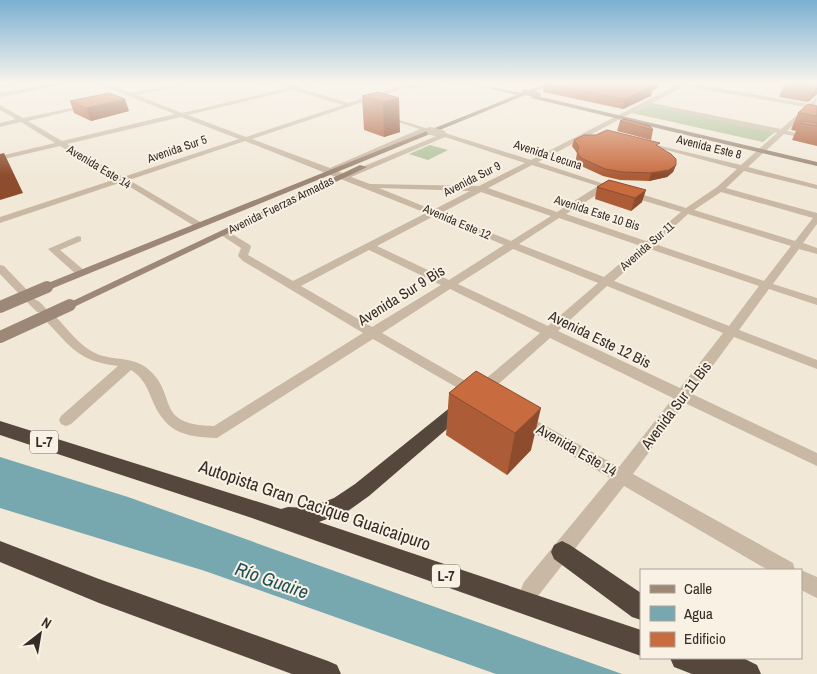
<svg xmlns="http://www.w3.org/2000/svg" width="817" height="674" font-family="'Archivo Narrow',sans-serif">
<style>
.green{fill:#b0c098}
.water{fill:#77a8af}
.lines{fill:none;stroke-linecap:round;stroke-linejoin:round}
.street{fill:#c9b8a4;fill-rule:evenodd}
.secondary{fill:#9d8776;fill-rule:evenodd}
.highway{fill:#56473d;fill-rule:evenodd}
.street-bridge-far1{stroke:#c9b8a4;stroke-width:5.5}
.street-bridge{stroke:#c9b8a4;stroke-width:8}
.secondary-bridge-far1{stroke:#9d8776;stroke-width:5.5}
.secondary-bridge{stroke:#9d8776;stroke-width:12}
.wall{fill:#ac5d37}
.shaded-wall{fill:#8c4c2d}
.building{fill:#c86c40;stroke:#8c4c2d}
.labels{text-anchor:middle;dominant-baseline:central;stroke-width:4;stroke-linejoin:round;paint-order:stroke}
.far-street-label{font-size:12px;fill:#352c26;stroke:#f9f1e4}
.shield{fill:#f9f1e4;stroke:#70675f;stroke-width:1}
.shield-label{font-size:14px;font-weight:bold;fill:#352c26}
.street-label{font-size:15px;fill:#352c26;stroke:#f9f1e4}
.near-street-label{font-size:18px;fill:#352c26;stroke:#f9f1e4}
.near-water-label{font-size:19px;font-style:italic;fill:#1b4e56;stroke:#f9f1e4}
</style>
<rect width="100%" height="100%" fill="#f1e8d8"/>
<path class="green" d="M648 105 775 132 763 142 632 113Z
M430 145 448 150 428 160 409 154Z"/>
<path class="water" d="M0 457 128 497 622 674H496L205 571 0 508Z"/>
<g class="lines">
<path class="street" d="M19 82H29L0 88V84Z
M66 82H75L0 97V93Z
M93 82H100L131 93 196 82 136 95 182 113 287 88 271 82 293 86 320 82 299 88 349 103 414 82H421L414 85 447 82 445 84 411 89 408 87 252 139 330 168 420 129 383 117V115L432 130 337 171 345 174 439 135 442 132 531 160 679 84 677 83 690 82V83L809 104 817 98 815 105 817 108H812L787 131 817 137V141L784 134 748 167 817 185V189L744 171 726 188 817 213V224L803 243 817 248V254L799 249 773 284 817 298V305L769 289 739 330 817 360V369L734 337 692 394 817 453V466L685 403 633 474 793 563 795 570H768L624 486 538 596 531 599 524 596 521 589 524 582 610 478 518 424 516 420 518 416 523 414 528 416 619 467 673 398 550 338 486 395 475 398 373 339 217 438C182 437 164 431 151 397 146 385 142 377 131 370L71 424 66 426 61 424 59 420 61 416 118 366C78 361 72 348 46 321L44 318 46 315H54C67 328 80 347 97 354 114 361 133 356 148 369 179 395 153 425 214 426L363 333 243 261 238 256 241 248 221 235V231H227L250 245 251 247 248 255 293 281 426 213 245 141 129 180 202 223V227H196L122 182 0 223V217L116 179 60 146 0 160V156L55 143 21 122 0 127V123L16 119 0 110V105L23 118 91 104V106L28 121 62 141 175 114ZM685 86 806 107 781 129 652 103ZM293 90 343 105 246 137 188 115ZM647 105 777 133 741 165 640 141V143L737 169 717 187 686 208 631 191H625V195L681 212 646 241 566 214 606 189H609L613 187 538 162ZM181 117 239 139 123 177 67 144ZM445 137 525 163 479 186 370 184 351 177ZM532 165 598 186 557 212 488 188ZM379 188 470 191 433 210ZM481 192 551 216 511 241 441 213ZM721 192 813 218 795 241 694 210ZM688 214 791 246 764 281 655 244ZM434 216 504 245 449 280 377 246ZM559 218 641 246 604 277 519 244ZM513 249 598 283 548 326 458 284ZM650 249 759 286 729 326 614 281ZM369 250 441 285 372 327 301 286ZM607 286 723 333 680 388 558 331ZM450 289 540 333 476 387 382 333Z
M763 82H772L769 84Z
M78 236 81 237V241L60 250 85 271 86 273 81 276 77 275 48 249Z
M0 265 4 266 27 290 29 292 27 294H19L0 274Z
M33 299C39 300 43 305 47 310L45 312H37L27 302 29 300Z
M799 570H801L817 577V598L801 590V570Z"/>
<path class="secondary" d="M465 82 521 93 551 82H557L51 289 47 290 41 287 43 285 517 95Z
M533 95 817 162V166L531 98Z
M360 165 367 167 74 307H66L64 305Z"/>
<path class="highway" d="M463 400 469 402 472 406 469 410 369 496 348 511 319 522 641 630V656L252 518 0 435V421L281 509 288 507 308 508 334 498 355 484 457 402Z
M0 541 99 579 328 661 337 665 341 674H292L99 603 0 562Z
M562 541 570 545 641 593V620L632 617 554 559 551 552 554 545Z
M670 658H743L757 665 761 674H692L674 667Z"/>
<path class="street-bridge-far1" d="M429 130 435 132"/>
<path class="street-bridge" d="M431 131 442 134"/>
<path class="secondary-bridge-far1" d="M525 92 538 95"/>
<path class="secondary-bridge" d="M0 307 47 287
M0 337 70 305"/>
</g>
<path class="wall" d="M548 82H659L657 88 652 91 651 96 623 109 543 92 544 83Z
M785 82H817V94L808 102 779 97Z
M378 92 400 132 384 137 364 130 362 96Z
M70 101 129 111 91 121 74 113Z
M817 106V146L792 140 796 131 791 130 798 113Z
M620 121 653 130 651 140 617 131Z
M574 140 659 147 676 165 673 172 667 177 649 181 620 180 603 176 579 165 576 159 577 153 572 146Z
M609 180 642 202 631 211 595 199 597 187Z
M476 371 531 450 507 475 446 435 449 393Z"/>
<path class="shaded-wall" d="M655 82H659L657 88 652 91 651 96 623 109 625 99 647 85Z
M817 84V94L808 102 816 85Z
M399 98 400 132 384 137 383 102Z
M125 99 129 111 91 121 86 108Z
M4 153 23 193 0 200V154Z
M676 165 673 172 667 177 649 181 651 173Z
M646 190 642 202 631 211 635 198Z
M541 408 531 450 507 475 515 433Z"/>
<path class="building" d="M548 82H655L647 85 653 86 625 99 544 83Z
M796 82H817V84L816 85Z
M378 92 399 98 383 102 362 96Z
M109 93 125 99 86 108 70 101Z
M808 104 817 106V116L798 113Z
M624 119 650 126 653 130 620 121Z
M803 121 817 123V126L800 123Z
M607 130 660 143 656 145 671 154 676 159V165L669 170 651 173 622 172 605 169 581 158 577 152 579 147 574 140 584 135H596Z
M609 180 646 190 635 198 597 187Z
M476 371 541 408 515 433 449 393Z"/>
<linearGradient id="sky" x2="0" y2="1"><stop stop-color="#7bafd1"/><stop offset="0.47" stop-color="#f9f5ed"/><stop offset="1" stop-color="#f9f5ed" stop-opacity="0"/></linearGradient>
<rect width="817" height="176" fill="url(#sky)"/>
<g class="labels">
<g class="far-street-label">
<text transform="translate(709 147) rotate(14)">Avenida Este 8</text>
<text transform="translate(177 149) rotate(-19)">Avenida Sur 5</text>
<text transform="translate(548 155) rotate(18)">Avenida Lecuna</text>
<text transform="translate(99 167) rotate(31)">Avenida Este 14</text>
<text transform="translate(472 179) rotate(-27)">Avenida Sur 9</text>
<text transform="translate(281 205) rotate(-26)">Avenida Fuerzas Armadas</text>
<text transform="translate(597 213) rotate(18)">Avenida Este 10 Bis</text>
<text transform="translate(457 222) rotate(23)">Avenida Este 12</text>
<text transform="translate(647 246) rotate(-41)">Avenida Sur 11</text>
</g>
<g class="shield">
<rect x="30" y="430.5" width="28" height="23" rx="4"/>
<rect x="432" y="564.5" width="28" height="23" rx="4"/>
</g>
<g class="shield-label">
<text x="44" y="442">L-7</text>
<text x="446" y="576">L-7</text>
</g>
<g class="street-label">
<text transform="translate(401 295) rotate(-32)">Avenida Sur 9 Bis</text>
<text transform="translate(600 339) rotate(26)">Avenida Este 12 Bis</text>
<text transform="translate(676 405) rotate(-53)">Avenida Sur 11 Bis</text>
<text transform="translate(577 450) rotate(30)">Avenida Este 14</text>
</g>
<g class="near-street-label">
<text transform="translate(315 505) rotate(19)">Autopista Gran Cacique Guaicaipuro</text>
</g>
<g class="near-water-label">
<text transform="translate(272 580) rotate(19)">Río Guaire</text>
</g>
</g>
<rect x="640" y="569" width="162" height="90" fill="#f9f1e4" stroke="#aba298"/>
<rect x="650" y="585" width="25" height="8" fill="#9d8776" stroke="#aba298"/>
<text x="684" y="594" font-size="15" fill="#352c26">Calle</text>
<rect x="650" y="606" width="25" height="15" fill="#77a8af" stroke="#aba298"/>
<text x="684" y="619" font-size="15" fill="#352c26">Agua</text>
<rect x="650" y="632" width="25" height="15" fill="#c86c40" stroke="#aba298"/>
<text x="684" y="644" font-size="15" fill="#352c26">Edificio</text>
<g transform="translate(40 634) rotate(31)" stroke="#f9f1e4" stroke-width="4" paint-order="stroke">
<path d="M0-4L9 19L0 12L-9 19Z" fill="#352c26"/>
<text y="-8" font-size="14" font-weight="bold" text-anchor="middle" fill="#352c26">N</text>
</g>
</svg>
